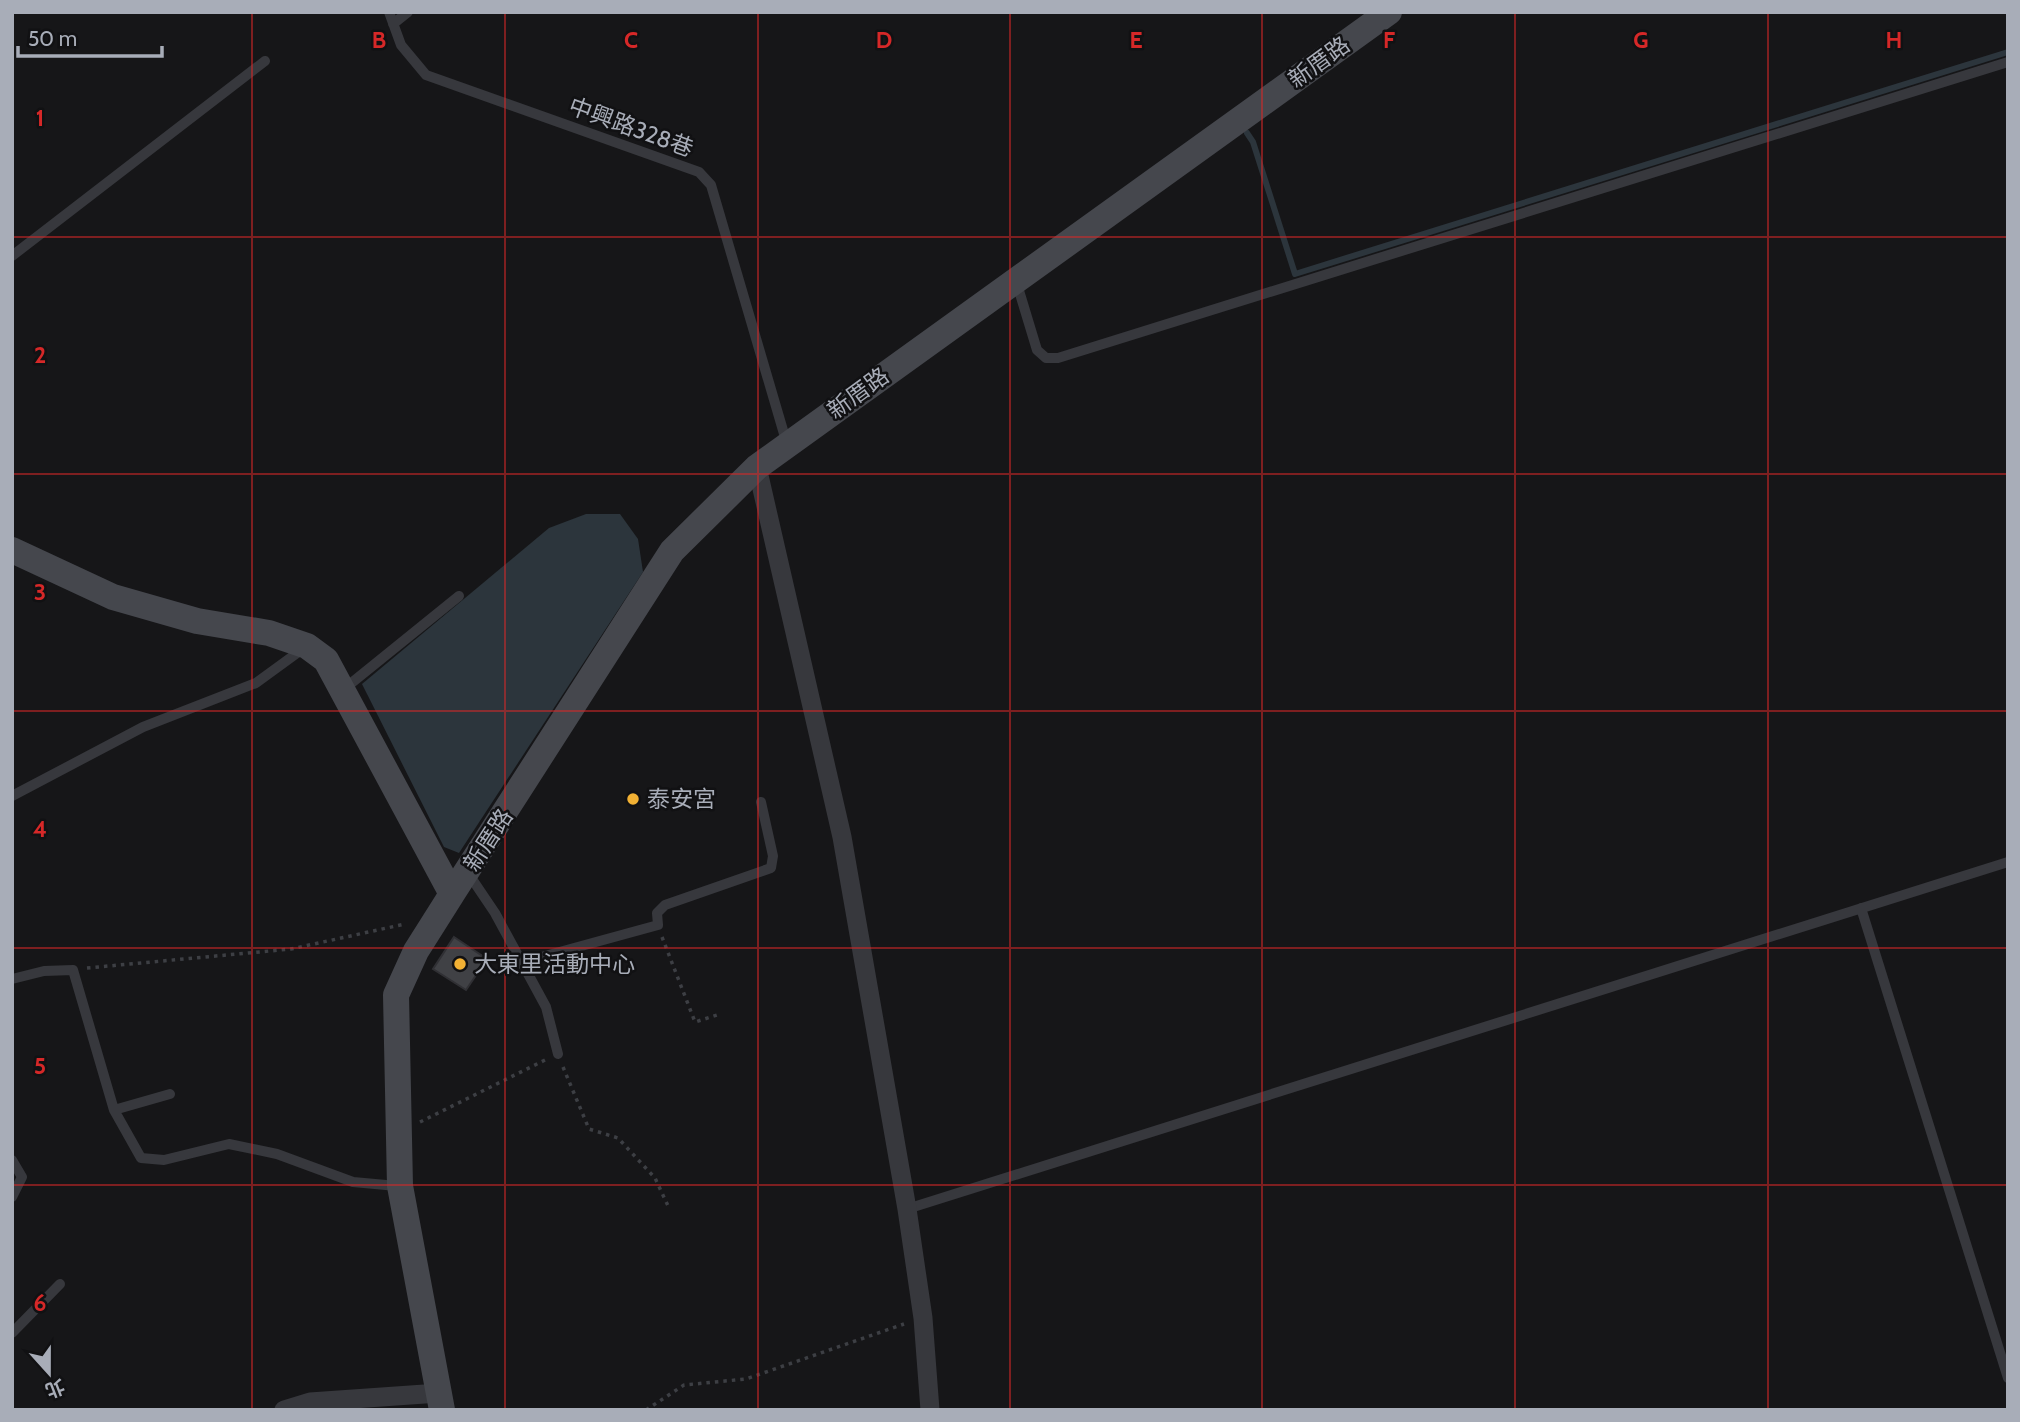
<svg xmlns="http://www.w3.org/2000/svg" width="2020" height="1422" font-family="Cabin,'Noto Sans TC',sans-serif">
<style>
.water{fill:#2c353c}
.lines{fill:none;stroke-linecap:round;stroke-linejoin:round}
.stream{stroke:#2c353c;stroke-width:6}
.building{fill:#404145;stroke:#303034;stroke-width:2}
.path{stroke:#3d3f44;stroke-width:3.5;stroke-dasharray:3.5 5;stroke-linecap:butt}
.lane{stroke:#37383d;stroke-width:10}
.street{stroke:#37383d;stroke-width:19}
.secondary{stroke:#45474d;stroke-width:26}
.grid{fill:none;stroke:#d62828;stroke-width:2;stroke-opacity:0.55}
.poi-dot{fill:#f2b134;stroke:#111113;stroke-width:2.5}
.labels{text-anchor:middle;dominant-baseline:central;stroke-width:5;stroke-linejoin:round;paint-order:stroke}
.street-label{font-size:23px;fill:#a8adb8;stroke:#111113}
.poi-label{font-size:23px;fill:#a8adb8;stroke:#111113;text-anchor:start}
.grid-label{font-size:23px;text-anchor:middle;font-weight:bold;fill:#d62828;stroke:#111113;stroke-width:5;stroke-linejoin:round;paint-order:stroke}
</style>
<rect width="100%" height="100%" fill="#161618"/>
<path class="water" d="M586 514H620L638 539 643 572 459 853 444 847 362 684 549 528Z"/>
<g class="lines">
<path class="stream" d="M1247 133 1253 142 1295 274 2008 52"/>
</g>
<path class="building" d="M454 937 487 959 466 990 433 969Z"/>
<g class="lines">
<path class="path" d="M662 937 695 1022 717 1015
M87 968 291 949 405 924
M563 1067 589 1129 618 1138 655 1178 669 1208
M420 1122 545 1060
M646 1410 684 1385 746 1379 904 1324"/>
<path class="lane" d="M389 12 401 45 426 75 699 172 711 185 787 444
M393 24 408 12
M12 256 265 61
M1017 284 1037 350 1046 358H1058L2008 62
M344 689 459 596
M12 796 143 727 256 683 304 648
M468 873 495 913 546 1007 558 1054
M1861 908 2008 1378
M523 962 658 925 657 913 665 905 771 868 773 856 761 802
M12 979 44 971 73 970 114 1110 141 1158 164 1160 229 1144 277 1154 353 1182 397 1186
M114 1110 170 1094
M12 1160 22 1177 12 1197
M907 1209 2008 862
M12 1333 60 1284"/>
<path class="street" d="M757 467 842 837 907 1209 923 1318 930 1410
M284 1410 310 1402 439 1393"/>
<path class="secondary" d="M12 550 113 597 197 621 269 633 307 646 326 660 452 894 416 951 396 995 400 1186 442 1410
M452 894 672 551 757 467 1389 12"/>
</g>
<path class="grid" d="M252 12V1410M505 12V1410M758 12V1410M1010 12V1410M1262 12V1410M1515 12V1410M1768 12V1410M12 237H2008M12 474H2008M12 711H2008M12 948H2008M12 1185H2008"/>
<g class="poi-dot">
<circle cx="633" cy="799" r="7"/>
<circle cx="460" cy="964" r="7"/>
</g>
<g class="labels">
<g class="street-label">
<text transform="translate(1319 62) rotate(-36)">新厝路</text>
<text transform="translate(631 127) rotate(20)">中興路328巷</text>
<text transform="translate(858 393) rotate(-36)">新厝路</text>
<text transform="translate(488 840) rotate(-57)">新厝路</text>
</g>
<g class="poi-label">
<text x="647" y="799">泰安宮</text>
<text x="474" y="964">大東里活動中心</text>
</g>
</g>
<g class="grid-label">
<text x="379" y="48">B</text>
<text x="631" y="48">C</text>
<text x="884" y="48">D</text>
<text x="1136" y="48">E</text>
<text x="1389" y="48">F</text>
<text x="1641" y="48">G</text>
<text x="1894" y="48">H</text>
<text x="40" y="126">1</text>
<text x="40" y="363">2</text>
<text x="40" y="600">3</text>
<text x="40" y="837">4</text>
<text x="40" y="1074">5</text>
<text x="40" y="1311">6</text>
</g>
<rect width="2020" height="1422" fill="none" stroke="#a8adb8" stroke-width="28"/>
<g transform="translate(49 1373) rotate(159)" stroke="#111113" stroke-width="5" paint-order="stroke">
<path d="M0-5L12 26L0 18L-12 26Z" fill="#a8adb8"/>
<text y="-10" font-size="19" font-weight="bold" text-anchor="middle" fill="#a8adb8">北</text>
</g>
<path d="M18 46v10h144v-10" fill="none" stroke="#a8adb8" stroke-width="3.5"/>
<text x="28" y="46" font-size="21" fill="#a8adb8" stroke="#111113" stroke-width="5" paint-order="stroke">50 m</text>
</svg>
